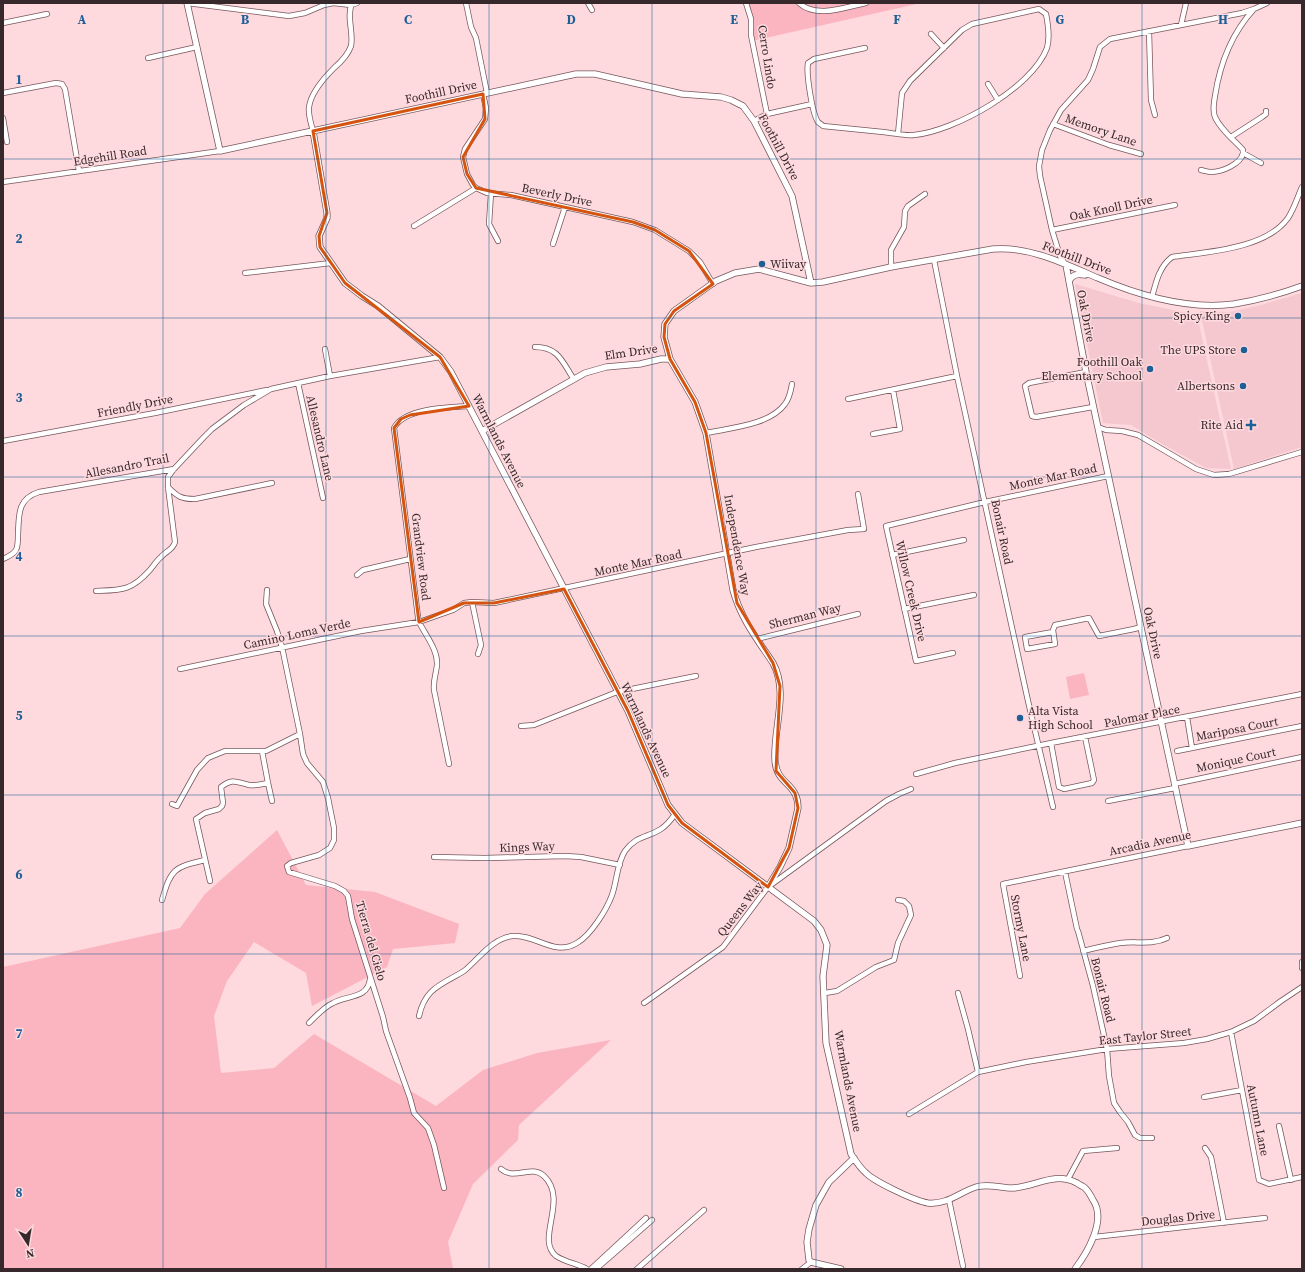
<svg xmlns="http://www.w3.org/2000/svg" width="1305" height="1272" font-family="'Source Serif 4',serif">
<style>
.built{fill:#f4c8ce}
.green{fill:#fbb5c0}
.lines{fill:none;stroke-linecap:round;stroke-linejoin:round}
.minor-casing{stroke:#76575c;stroke-width:6}
.tertiary-casing{stroke:#76575c;stroke-width:7}
.minor{stroke:#fff;stroke-width:4.5}
.tertiary{stroke:#fff;stroke-width:5.5}
.marked{fill:none;stroke:#d6540f;stroke-width:3;stroke-linejoin:round}
.grid{fill:none;stroke:#1e6096;stroke-width:1;stroke-opacity:0.55}
.poi-dot{fill:#1e6096;stroke:#fed9de;stroke-width:1.5}
.labels{text-anchor:middle;dominant-baseline:central;stroke-width:3;stroke-linejoin:round;paint-order:stroke}
.street-label{font-size:12px;fill:#37292b;stroke:#fed9de}
.poi-label{font-size:12px;fill:#37292b;stroke:#fed9de;text-anchor:end}
.grid-label{font-size:13px;text-anchor:middle;font-weight:bold;fill:#1e6096;stroke:#fed9de;stroke-width:3;stroke-linejoin:round;paint-order:stroke}
</style>
<rect width="100%" height="100%" fill="#fed9de"/>
<path class="built" d="M1075 284 1139 303 1197 315 1231 469 1206 468 1157 441 1131 425 1103 423Z
M1302 293V447L1234 469 1200 311 1230 312 1243 309 1261 305Z"/>
<path class="green" d="M746 3H921L752 41 751 27Z
M1084 673 1089 695 1070 699 1066 677Z
M277 830 306 885 375 892 459 924 455 943 393 949 387 967 312 1006 306 973 254 942 227 981 214 1016 221 1073 274 1068 314 1034 436 1106 483 1070 537 1053 611 1040 519 1125 518 1140 473 1184 448 1242 453 1269H3V967L180 928 205 894Z"/>
<g class="lines">
<defs>
<path id="minor" d="M187 3 289 16 305 13 324 5 333 3 351 5 357 3
M466 3 471 27 476 38 487 93
M588 3 592 10
M746 3 751 19V35L767 114
M799 3C817 19 845 7 866 3
M1254 9C1232 33 1220 63 1215 96 1214 103 1212 110 1215 117 1220 129 1234 140 1243 150V153L1261 163
M3 23 47 14
M1181 25 1186 3
M1149 31 1151 100 1155 115
M931 34 944 48
M865 48 814 59 808 63C806 73 812 113 818 122 819 123 821 124 823 126 843 128 863 130 883 132 893 133 904 136 914 135 955 131 1032 88 1047 48 1050 38 1048 24 1046 14L1039 9 972 24 962 30 910 81 902 93 898 134
M148 58 197 47
M988 84 998 100
M3 93 56 83 62 84 65 89 79 171
M483 94 486 108 485 119 465 149 463 157 467 174 473 185 476 188 487 193 511 195 633 222 655 230 689 251 700 262 713 284
M3 118 7 142
M754 121 767 114 812 104
M1053 124 1109 145 1141 154
M313 131C311 123 308 115 309 107 311 92 324 78 334 68 341 62 348 55 351 46 354 33 346 17 352 3
M1231 137 1262 117 1266 114V111
M1201 170C1205 171 1208 172 1211 172 1222 172 1241 164 1243 153
M3 182 220 151
M491 193 489 224 498 241
M414 226 476 188
M1052 230 1175 205
M553 244 565 207
M934 260 957 376 1028 701 1053 807
M1065 264 1060 256 1052 230 1040 176 1039 166 1042 150 1050 130 1061 110 1088 80 1093 69 1100 47 1110 39 1242 13 1254 9 1267 3
M891 267V250L904 227 905 211 908 206 925 194
M245 273 331 263
M1152 297C1156 282 1159 267 1172 257 1207 252 1266 249 1288 218 1294 209 1298 196 1302 187
M535 347C558 347 562 361 573 378
M325 349 330 376
M1086 372 1029 383 1025 386 1032 416 1036 417 1093 407
M298 383 323 498
M848 399 957 376
M1098 427 1106 430 1122 431 1138 435 1196 469 1214 475 1229 474 1302 452
M706 433C730 428 770 425 785 404 789 399 791 390 792 384
M873 434 900 429 893 390
M3 441 155 413 267 390
M168 487C178 497 181 499 195 499L272 483
M892 555 964 540
M3 559C7 557 13 555 16 550 18 546 18 540 18 535 19 515 17 499 39 492L174 469
M357 575 363 570 410 559
M267 590 266 604 277 631 282 647 300 734 303 754 307 763 323 782 328 798 334 828V840L330 848 319 855 291 863 287 866 289 872 335 886 344 891 348 896 352 919 383 1017 386 1031 410 1098 414 1113 428 1128 434 1145 444 1188
M96 591C121 590 131 591 149 571 153 567 156 561 161 557 166 551 173 550 175 542L168 487V477L174 469 204 437 212 429 244 405 271 389 330 376 440 357
M472 602 481 645 478 654
M904 609 974 595
M1053 632 1025 637 1027 649 1055 644 1053 630 1055 625 1089 618 1099 636 1134 629 1141 627
M757 639 858 614
M953 653 916 661 886 526 985 502 1108 476
M180 669 361 631 419 622 453 610 464 603 472 602 494 603 756 547 848 530 864 529 858 494
M1187 717 1192 748
M521 726 534 725 617 692 696 676
M1051 743 1059 787 1064 789 1092 783 1094 780 1085 737
M1177 751 1302 726
M449 764 434 690C433 681 436 674 437 665 438 650 426 636 419 622L418 617 394 428C404 408 449 407 469 406
M916 774 955 763 1051 743 1302 694
M268 783 272 801
M1174 784 1302 757
M1108 801 1175 788
M172 804 177 806 197 770 208 758 225 751H266L300 734
M434 857 485 858 565 856 581 857 620 865
M1065 872 1077 929
M210 881 196 819 205 813 219 809 222 806 223 803 221 787C233 778 236 782 249 785 254 786 262 784 268 783L262 751
M162 900C171 869 174 867 205 860
M1078 931 1093 986 1107 1049 1109 1076 1114 1103 1120 1112 1128 1122 1135 1135 1140 1138H1152
M1083 951C1095 948 1108 945 1120 943 1135 941 1153 945 1167 938
M1302 962V968
M1020 976 1003 884 1188 846
M825 993 837 991 876 967 894 960 898 943 911 915 909 906 904 901 898 900
M958 993 968 1029 978 1072
M644 1003 723 947 768 887 886 801 899 794 911 789
M419 1016C421 1007 424 999 431 992 440 983 453 978 464 971 479 959 492 938 513 936 536 934 554 957 577 943 591 935 607 909 612 895 617 881 617 863 625 851 637 835 647 838 661 829 667 825 671 820 675 814
M309 1023C316 1016 324 1007 333 1003 347 995 368 999 370 979
M1231 1032 1259 1180 1269 1184 1302 1177
M1204 1097 1242 1090
M909 1114 978 1072 1026 1062 1107 1049 1184 1043 1207 1039 1231 1032 1254 1021 1281 1001 1302 987
M1279 1126 1291 1180
M1205 1148 1211 1157 1224 1223
M501 1169C515 1181 531 1164 544 1176 569 1200 535 1239 556 1256 565 1262 578 1264 587 1269
M1068 1179 1083 1151 1117 1148
M949 1200 963 1266
M1094 1237 1265 1218
M591 1269 646 1218
M596 1269 652 1220
M637 1269 704 1210
M802 1269 811 1262"/>
<path id="tertiary" d="M187 3 220 151 576 74H595L682 94 721 97 731 100 743 106 754 121 792 196 811 283 823 282 891 267 993 249C1030 246 1065 264 1098 278 1140 296 1188 310 1234 304 1258 300 1280 294 1302 286
M313 131 327 213V218L319 236 320 247 345 283 362 296 378 306 440 357 451 372 628 711 668 805 682 823 814 921 821 930 827 945 823 976 826 1043 851 1154C855 1160 860 1168 866 1173 875 1182 915 1201 928 1203 947 1205 960 1192 976 1187 988 1183 1000 1188 1012 1188 1036 1187 1053 1171 1077 1183 1079 1185 1083 1186 1085 1188 1088 1191 1091 1196 1093 1200 1107 1220 1087 1253 1075 1269
M1066 265 1086 372 1188 846 1302 823
M1069 281C1073 274 1077 274 1085 275
M482 431 585 373 606 367 640 364 661 359H670
M768 887 780 867 789 848 798 808C798 782 776 785 775 760 773 729 789 692 773 663 757 639 741 619 733 590L706 433 695 402 670 359 664 337 665 324 674 311 716 281 735 273 759 269 811 283
M841 1269 811 1262 809 1260 807 1242 809 1229 816 1205 829 1182 854 1158"/>
</defs>
<use href="#minor" class="minor-casing"/>
<use href="#tertiary" class="tertiary-casing"/>
<use href="#minor" class="minor"/>
<use href="#tertiary" class="tertiary"/>
</g>
<path class="marked" d="M483 94 485 119 463 157 467 174 476 188 633 222 655 230 689 251 713 284 674 311 665 324 664 337 670 359 695 402 706 433 737 603 773 663 780 686 776 771 795 793 798 808 789 848 768 887 682 823 668 805 628 711 564 589 494 603H464L419 622 394 428 401 419 410 415 469 406 440 357 345 283 320 247 319 236 327 213 313 131Z"/>
<path class="grid" d="M163 3V1269M326 3V1269M489 3V1269M652 3V1269M816 3V1269M979 3V1269M1142 3V1269M3 159H1302M3 318H1302M3 477H1302M3 636H1302M3 795H1302M3 954H1302M3 1113H1302"/>
<g class="poi-dot">
<circle cx="762" cy="264" r="4"/>
<circle cx="1238" cy="316" r="4"/>
<circle cx="1244" cy="350" r="4"/>
<circle cx="1150" cy="369" r="4"/>
<circle cx="1243" cy="386" r="4"/>
<path d="M1249 419h4v4h4v4h-4v4h-4v-4h-4v-4h4z"/>
<circle cx="1020" cy="718" r="4"/>
</g>
<g class="labels">
<g class="street-label">
<text transform="translate(767 57) rotate(81)">Cerro Lindo</text>
<text transform="translate(441 92) rotate(-12)">Foothill Drive</text>
<text transform="translate(1101 130) rotate(19)">Memory Lane</text>
<text transform="translate(779 147) rotate(62)">Foothill Drive</text>
<text transform="translate(110 156) rotate(-9)">Edgehill Road</text>
<text transform="translate(557 195) rotate(12)">Beverly Drive</text>
<text transform="translate(1111 208) rotate(-12)">Oak Knoll Drive</text>
<text transform="translate(1077 258) rotate(21)">Foothill Drive</text>
<text transform="translate(1086 316) rotate(79)">Oak Drive</text>
<text transform="translate(631 352) rotate(-8)">Elm Drive</text>
<text transform="translate(135 406) rotate(-11)">Friendly Drive</text>
<text transform="translate(320 438) rotate(77)">Allesandro Lane</text>
<text transform="translate(499 441) rotate(63)">Warmlands Avenue</text>
<text transform="translate(127 466) rotate(-11)">Allesandro Trail</text>
<text transform="translate(1053 477) rotate(-12)">Monte Mar Road</text>
<text transform="translate(1002 532) rotate(78)">Bonair Road</text>
<text transform="translate(737 545) rotate(80)">Independence Way</text>
<text transform="translate(421 557) rotate(83)">Grandview Road</text>
<text transform="translate(638 563) rotate(-12)">Monte Mar Road</text>
<text transform="translate(911 591) rotate(77)">Willow Creek Drive</text>
<text transform="translate(805 616) rotate(-14)">Sherman Way</text>
<text transform="translate(1153 633) rotate(78)">Oak Drive</text>
<text transform="translate(297 634) rotate(-12)">Camino Loma Verde</text>
<text transform="translate(1142 716) rotate(-11)">Palomar Place</text>
<text transform="translate(1237 729) rotate(-11)">Mariposa Court</text>
<text transform="translate(646 730) rotate(65)">Warmlands Avenue</text>
<text transform="translate(1236 760) rotate(-12)">Monique Court</text>
<text transform="translate(1150 843) rotate(-12)">Arcadia Avenue</text>
<text transform="translate(527 847) rotate(-2)">Kings Way</text>
<text transform="translate(740 909) rotate(-52)">Queens Way</text>
<text transform="translate(1021 928) rotate(79)">Stormy Lane</text>
<text transform="translate(371 941) rotate(74)">Tierra del Cielo</text>
<text transform="translate(1103 990) rotate(76)">Bonair Road</text>
<text transform="translate(1145 1036) rotate(-6)">East Taylor Street</text>
<text transform="translate(848 1081) rotate(79)">Warmlands Avenue</text>
<text transform="translate(1258 1120) rotate(79)">Autumn Lane</text>
<text transform="translate(1178 1218) rotate(-6)">Douglas Drive</text>
</g>
<g class="poi-label">
<text x="770" y="264" text-anchor="start">Wiivay</text>
<text x="1230" y="316">Spicy King</text>
<text x="1236" y="350">The UPS Store</text>
<text x="1142" y="362">Foothill Oak<tspan x="1142" dy="14">Elementary School</tspan></text>
<text x="1235" y="386">Albertsons</text>
<text x="1243" y="425">Rite Aid</text>
<text x="1028" y="711" text-anchor="start">Alta Vista<tspan x="1028" dy="14">High School</tspan></text>
</g>
</g>
<g class="grid-label">
<text x="82" y="24">A</text>
<text x="245" y="24">B</text>
<text x="408" y="24">C</text>
<text x="571" y="24">D</text>
<text x="734" y="24">E</text>
<text x="897" y="24">F</text>
<text x="1060" y="24">G</text>
<text x="1223" y="24">H</text>
<text x="19" y="84">1</text>
<text x="19" y="243">2</text>
<text x="19" y="402">3</text>
<text x="19" y="561">4</text>
<text x="19" y="720">5</text>
<text x="19" y="879">6</text>
<text x="19" y="1038">7</text>
<text x="19" y="1197">8</text>
</g>
<rect width="1305" height="1272" fill="none" stroke="#37292b" stroke-width="8"/>
<g transform="translate(28 1244) rotate(168)" stroke="#fed9de" stroke-width="3" paint-order="stroke">
<path d="M0-3L7 15L0 10L-7 15Z" fill="#37292b"/>
<text y="-6" font-size="11" font-weight="bold" text-anchor="middle" fill="#37292b">N</text>
</g>
</svg>
